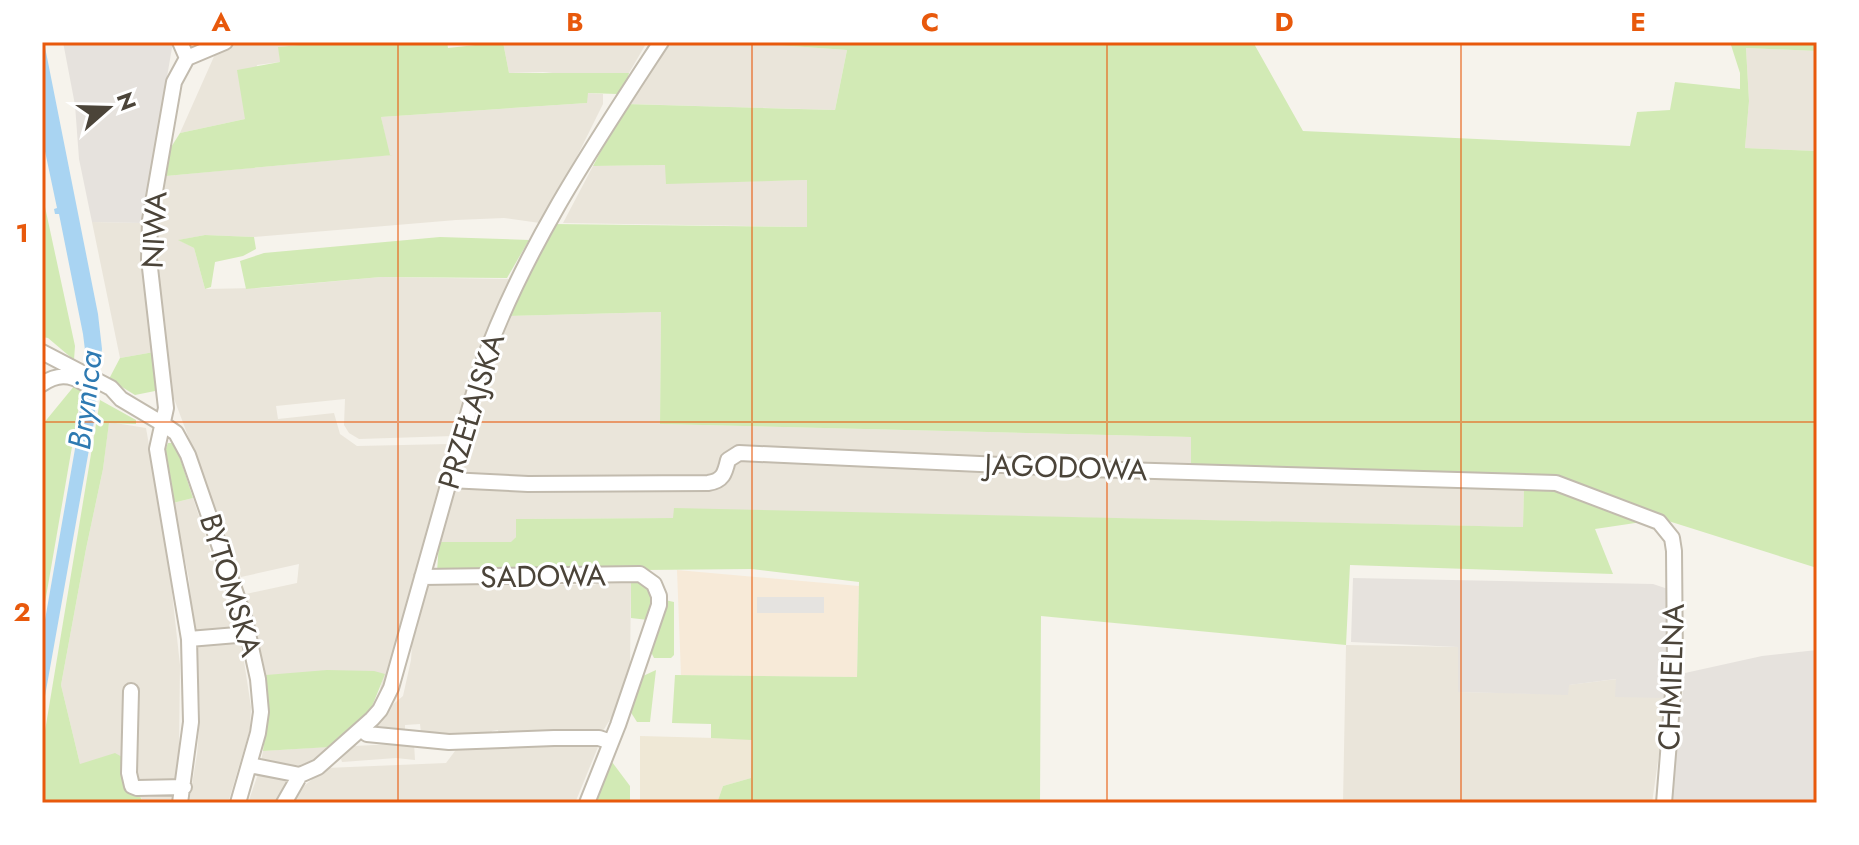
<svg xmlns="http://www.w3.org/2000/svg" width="1859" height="845" font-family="Jost,sans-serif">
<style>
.residential{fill:#eae5da}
.commercial{fill:#f7ead8}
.industrial{fill:#e6e2dd}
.education{fill:#efe8d6}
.green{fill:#d2eab5}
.parking{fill:#e5e3e0}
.water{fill:#a9d4f2}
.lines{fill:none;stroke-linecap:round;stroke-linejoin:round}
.minor-casing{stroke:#c2bbae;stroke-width:18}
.minor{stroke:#fff;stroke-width:14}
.grid{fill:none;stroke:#e8590c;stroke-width:2;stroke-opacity:0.55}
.labels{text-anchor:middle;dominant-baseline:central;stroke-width:6;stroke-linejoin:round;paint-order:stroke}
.street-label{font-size:30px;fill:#4b4439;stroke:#fff}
.water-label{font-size:32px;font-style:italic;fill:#2e7ab2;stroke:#fff}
.neatline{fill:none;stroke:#e8590c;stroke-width:3}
.grid-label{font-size:26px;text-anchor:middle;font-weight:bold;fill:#e8590c}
</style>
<rect width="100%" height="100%" fill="#f6f3ec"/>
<path class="residential" d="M243 42H332L279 47 280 62 257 65 245 119 180 133 216 52Z
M503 42H647L629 73 572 75 543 72 509 73Z
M668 42H734L847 50 835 110 631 104Z
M1746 48 1817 51V151L1745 148 1749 101Z
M587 93 603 94V104L547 217 540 223 504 218 456 220 254 237 205 235 179 240 194 248 205 289 261 288 381 277 511 279 483 342 453 436 359 439 349 433 344 425 345 399 276 406 278 419 334 413 340 434 357 446 449 444 452 448 383 688 380 689 384 674 266 675 246 594 297 583 299 564 241 577 173 396 155 285V229L166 176 389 155 381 117 587 103Z
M666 165V183L808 180 807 227 563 223 593 166Z
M92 222 142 223 144 272 154 352 120 358Z
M661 312 660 424 1191 437V478L1524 486 1523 527 674 509V518L517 519 516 537 511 543 439 542 454 489 462 473 475 416 508 316Z
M109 422 146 428 167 547 180 665 179 751 182 752 175 803H143L136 783 80 764 61 685 86 549 103 469Z
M193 498 242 648 251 707 250 729 228 803H189L197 754 200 716 197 643 194 635 189 579 173 503Z
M599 581H631L630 669 614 713 603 731 499 735 498 730 492 731 491 735H434V733H421L420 724 405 725V729L376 726 391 706 403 696 411 660 413 630H417L420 605 428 584 595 585Z
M1346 645 1459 647 1458 692 1568 694V685L1617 679 1667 698 1652 803H1343Z
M567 742 598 747 575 803H288L289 801 294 802 304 786 326 768 446 763 458 747Z
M414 743 415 760 396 758 342 762 341 759 354 746Z
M326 747V751L316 759 301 765 282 766 261 761 263 751Z
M258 774 290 781 276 803H248Z"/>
<path class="commercial" d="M677 570 859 586 857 677 681 675Z"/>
<path class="industrial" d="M63 42H173L142 223 92 222 79 159 75 105Z
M1353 578 1653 584 1671 590 1670 671 1667 698 1615 697 1616 679 1569 685 1568 695 1458 692V647L1351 642Z
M1817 650V803H1670L1685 673 1762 656Z"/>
<path class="education" d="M640 736 752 739 751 778 723 786 717 803H640Z"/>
<path class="green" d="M332 42H447L448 48 503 42 509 73H629L627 81 617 94 588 93 587 103 381 117 390 155H393L166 176 168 152 180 133 245 119 237 70 280 62 278 47Z
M734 42H1253L1303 131 1630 146 1637 112 1670 110 1675 82 1740 89V73L1730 42H1817V51L1746 48 1749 101 1745 148 1817 151V568L1662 519 1595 529 1613 574 1350 565 1346 645 1041 616 1040 803H717L723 786 751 778 752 740 711 738V724L672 723 675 675 857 677 859 582 752 569 437 572 439 542H511L516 537V519L673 518 674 508 1523 527 1524 486 1191 479V437L660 424 661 312 508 316 553 224 807 227V180L666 184 665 165 593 166 626 104 835 110 847 50Z
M42 193 75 346 74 360 48 338 42 337Z
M205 235 254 237 256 249 243 256 215 262 211 287 205 289 194 248 178 240Z
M440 237 529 240 507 278 381 277 246 289 240 261 264 253Z
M154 352 160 390 135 395 109 379 120 358Z
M75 385 82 389 42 620 43 424Z
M100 400 136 420V424L109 423 103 469 86 549 61 685 80 764 115 753 124 758 143 803H42V749Z
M168 443H172L178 452 193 498 173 503 162 452 165 451Z
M631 581 641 582 653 594 648 620 631 618Z
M665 600 674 602V655L671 658H654L650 650Z
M327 670 374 671 385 674 371 709 330 747 263 751 268 702 266 675Z
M656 670 650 722H637L630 711 643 676Z
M612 762 630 786V803H596Z"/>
<path class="parking" d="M757 597H824V613H757Z"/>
<path class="water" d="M42 42H44L98 314 102 349 95 412 97 415 95 416 42 713V637L79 426H76L83 399 81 397 86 358 83 334 59 214H55L54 209 57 208 42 137Z"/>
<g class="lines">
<defs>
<path id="minor" d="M180 42 187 58
M187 58 225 42
M42 352 111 388 121 399 163 424 176 433 188 455 245 620 258 679 261 712 258 733 238 803
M42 384C57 374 69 374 84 383
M449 480 528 484 708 483C723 481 725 473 728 460L739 453 1088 469 1556 483 1659 522 1672 538 1674 551 1675 668 1664 803
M422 577 640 574 654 584 659 596V605L618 725 587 803
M189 639 249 634
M131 691 129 773 132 786 137 788 184 787
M362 730 367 734 449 742 554 738H599L611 742
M249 765 300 775 318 767 372 719 380 710 391 688 481 368C523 250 593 146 661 42
M180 803 191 722 189 639 157 449 166 408 149 259 150 220 174 82 187 58
M284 803 300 775"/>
</defs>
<use href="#minor" class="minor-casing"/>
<use href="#minor" class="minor"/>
</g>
<path class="grid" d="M398 42V803M752 42V803M1107 42V803M1461 42V803M42 422H1817"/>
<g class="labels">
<g class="street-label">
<text transform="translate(154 230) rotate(-87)">NIWA</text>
<text transform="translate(471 411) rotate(-73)">PRZEŁAJSKA</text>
<text transform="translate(1066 467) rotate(2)">JAGODOWA</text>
<text transform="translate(543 576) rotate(-1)">SADOWA</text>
<text transform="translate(231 585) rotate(73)">BYTOMSKA</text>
<text transform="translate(1671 677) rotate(-88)">CHMIELNA</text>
</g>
<g class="water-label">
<text transform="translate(85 400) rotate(-83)">Brynica</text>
</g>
</g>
<rect width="1859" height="845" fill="none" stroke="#ffffff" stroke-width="88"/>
<g transform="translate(108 108) rotate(70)" stroke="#ffffff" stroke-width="6" paint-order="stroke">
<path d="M0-6L14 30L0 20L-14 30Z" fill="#4b4439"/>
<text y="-12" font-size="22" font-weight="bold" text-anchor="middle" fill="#4b4439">N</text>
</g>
<rect x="44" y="44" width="1771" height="757" class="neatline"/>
<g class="grid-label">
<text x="221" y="31">A</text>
<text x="575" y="31">B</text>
<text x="930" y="31">C</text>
<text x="1284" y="31">D</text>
<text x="1638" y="31">E</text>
<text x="22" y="242">1</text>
<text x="22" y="621">2</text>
</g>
</svg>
